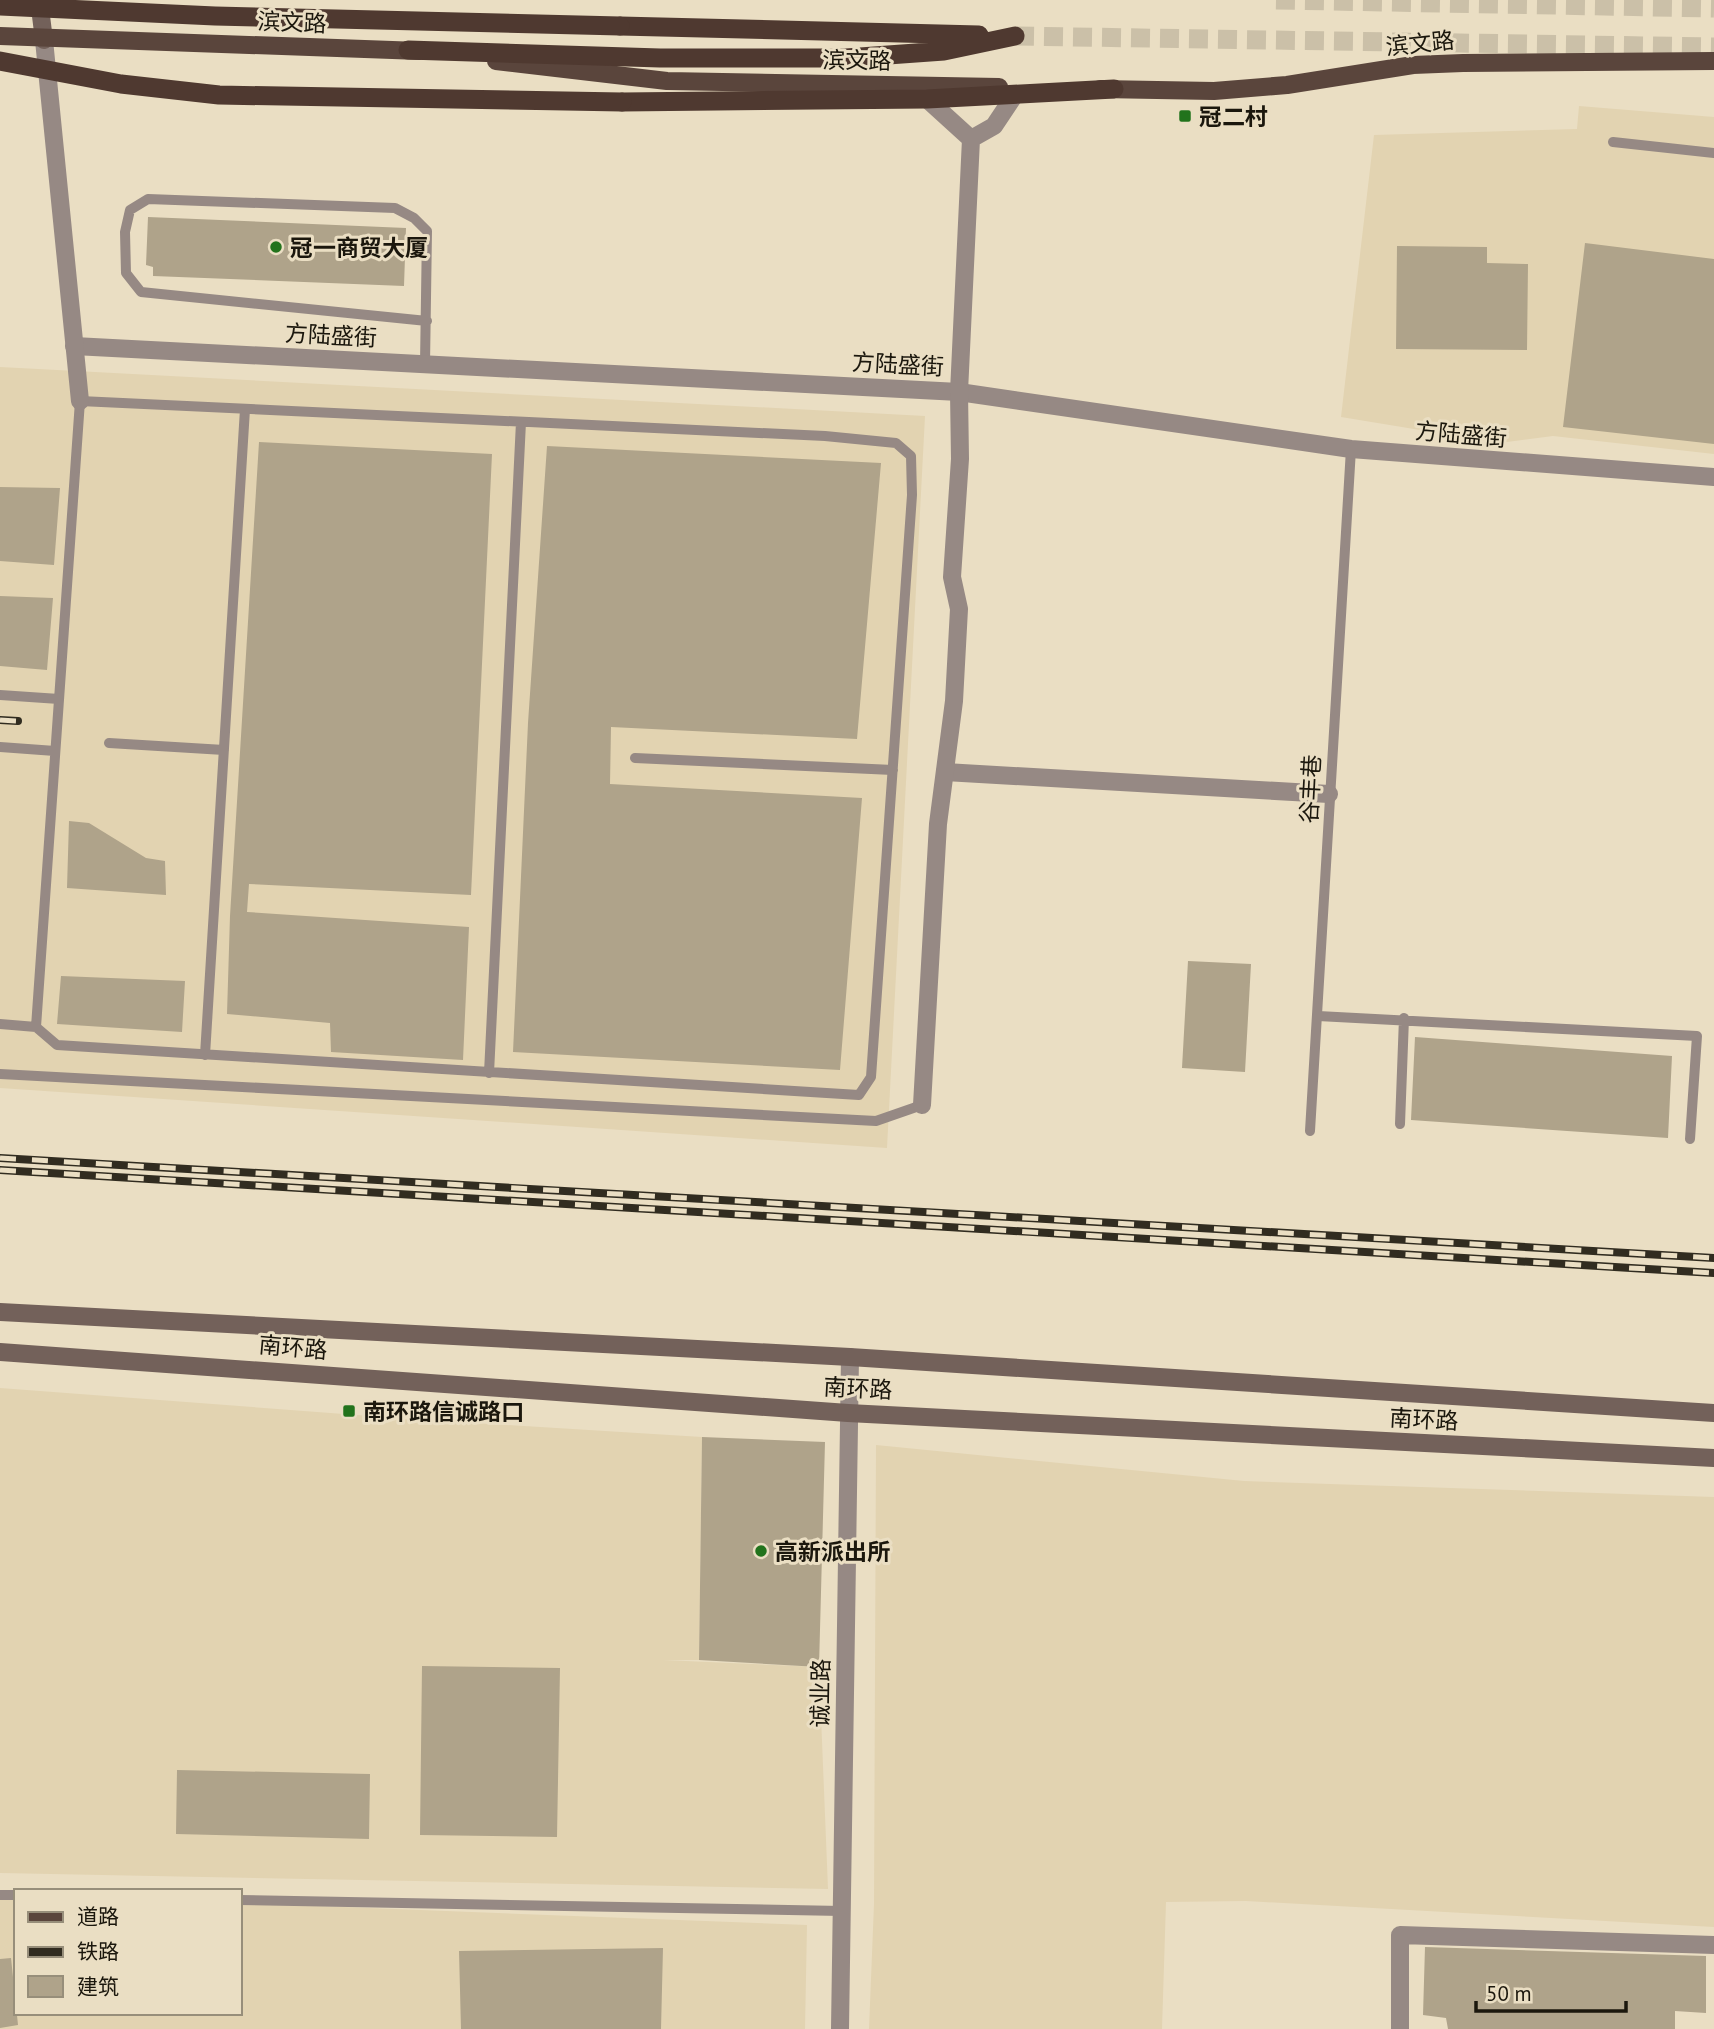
<svg xmlns="http://www.w3.org/2000/svg" width="1714" height="2029" font-family="'PT Sans','Noto Sans SC',sans-serif">
<style>
.built{fill:#e2d3b1}
.building{fill:#afa38a}
.lines{fill:none;stroke-linecap:round;stroke-linejoin:round}
.trunk-tunnel{stroke:#cbc0a8;stroke-width:19;stroke-dasharray:19 10;stroke-linecap:butt}
.service{stroke:#968984;stroke-width:10}
.minor{stroke:#968984;stroke-width:18}
.tertiary{stroke:#968984;stroke-width:18}
.secondary{stroke:#73615a;stroke-width:18}
.primary{stroke:#5a453c;stroke-width:18}
.trunk{stroke:#4f3930;stroke-width:19}
.rail-casing{stroke:#312c20;stroke-width:8}
.rail{stroke:#eadec3;stroke-width:5;stroke-dasharray:16;stroke-linecap:butt}
.trunk-bridge{stroke:#4f3930;stroke-width:19}
.poi-dot{fill:#22731c;stroke:#eadec3;stroke-width:2.5}
.labels{text-anchor:middle;dominant-baseline:central;stroke-width:6;stroke-linejoin:round;paint-order:stroke}
.street-label{font-size:23px;fill:#1b170d;stroke:#eadec3}
.poi-label{font-size:23px;font-weight:bold;fill:#1b170d;stroke:#eadec3;text-anchor:start}
</style>
<rect width="100%" height="100%" fill="#eadec3"/>
<path class="built" d="M1579 106 1714 117V454L1553 436 1499 443 1341 417 1374 135 1577 129Z
M0 367 925 416 887 1148 0 1088Z
M0 1388 410 1419 702 1437 699 1660H663L819 1667 828 1889 0 1873Z
M876 1445 1244 1481 1714 1497V1927L1246 1901 1166 1902 1162 2029H869L874 1904Z
M0 1893 16 1894V2013H240V1903L807 1925 805 2029H0Z"/>
<path class="building" d="M148 217 406 228 404 286 153 276V267L146 265Z
M1585 243 1714 259V444L1563 427Z
M1397 246 1487 247V263L1528 264 1527 350 1396 349Z
M259 442 492 454 471 895 249 884 247 912 469 927 463 1060 331 1052 330 1023 227 1014 230 916Z
M547 446 881 463 857 739 611 727 610 784 862 798 840 1070 513 1052 528 723Z
M0 487 60 488 54 565 0 561Z
M0 596 53 598 47 670 0 666Z
M69 821 89 823 146 858 165 861 166 895 67 888Z
M1188 961 1251 964 1245 1072 1182 1068Z
M61 976 185 981 182 1032 57 1024Z
M1415 1037 1672 1056 1668 1138 1411 1120Z
M702 1437 825 1442 819 1667 699 1660Z
M422 1666 560 1668 557 1837 420 1835Z
M177 1770 370 1774 369 1839 176 1834Z
M1425 1947 1706 1956V2013L1675 2011V2029H1448L1446 2018 1423 2015Z
M663 1948 661 2029H461L459 1951Z
M11 1958 18 2025 0 2028V1959Z"/>
<g class="lines">
<path class="trunk-tunnel" d="M1276 0 1714 8
M1015 36 1714 47"/>
<path class="service" d="M1613 142 1714 153
M425 364 427 231 414 218 395 208 148 199 130 210 125 232 126 273 141 292 427 321
M80 401 825 436 896 443 911 456 912 495 871 1077 859 1095 57 1045 36 1027Z
M0 695 59 699
M109 743 224 750
M0 747 55 751
M635 758 893 770
M1318 1016 1697 1036 1690 1139
M0 1024 36 1027
M205 1055 245 409
M489 1073 521 422
M0 1074 876 1121 922 1105
M1400 1124 1404 1018
M1310 1131 1351 449
M0 1895H16
M240 1900 842 1911"/>
<path class="minor" d="M74 346 959 392 1351 449 1714 477
M945 772 1329 794
M1400 2029V1935L1714 1945"/>
<path class="tertiary" d="M44 40 80 401
M971 139 994 126 1014 96
M922 1105 938 824 954 701 959 609 952 577 960 459 959 392 971 139 927 99
M840 2029 850 1357"/>
<path class="secondary" d="M39 0 44 40
M0 1312 850 1357 1714 1413
M0 1352 848 1413 1714 1458"/>
<path class="primary" d="M0 36 420 51
M496 61 667 81 999 87
M1100 89 1214 91 1287 85 1413 65 1463 63 1714 61"/>
<path class="trunk" d="M620 26 979 35
M408 50 660 58H846L944 51 1015 36
M622 102 927 99 1114 89"/>
<defs>
<path id="rail" d="M0 720 18 721
M0 1158 1714 1258
M0 1170 1714 1273"/>
</defs>
<use href="#rail" class="rail-casing"/>
<use href="#rail" class="rail"/>
<path class="trunk-bridge" d="M0 6 215 16 620 26
M0 61 121 84 219 95 622 102"/>
</g>
<g class="poi-dot">
<rect x="1178" y="109" width="14" height="14" rx="3.5"/>
<circle cx="276" cy="247" r="7"/>
<rect x="342" y="1404" width="14" height="14" rx="3.5"/>
<circle cx="761" cy="1551" r="7"/>
</g>
<g class="labels">
<g class="street-label">
<text transform="translate(292 22) rotate(2)">滨文路</text>
<text transform="translate(1420 43) rotate(-6)">滨文路</text>
<text transform="translate(857 60) rotate(1)">滨文路</text>
<text transform="translate(331 335) rotate(3)">方陆盛街</text>
<text transform="translate(898 364) rotate(3)">方陆盛街</text>
<text transform="translate(1461 434) rotate(5)">方陆盛街</text>
<text transform="translate(1310 789) rotate(-87)">谷丰巷</text>
<text transform="translate(293 1347) rotate(5)">南环路</text>
<text transform="translate(858 1388) rotate(3)">南环路</text>
<text transform="translate(1424 1419) rotate(3)">南环路</text>
<text transform="translate(820 1693) rotate(-89)">诚业路</text>
</g>
<g class="poi-label">
<text x="1199" y="116">冠二村</text>
<text x="290" y="247">冠一商贸大厦</text>
<text x="363" y="1411">南环路信诚路口</text>
<text x="775" y="1551">高新派出所</text>
</g>
</g>
<rect x="14" y="1889" width="228" height="126" fill="#eadec3" stroke="#978e7a" stroke-width="2"/>
<rect x="28" y="1912" width="35" height="10" fill="#5a453c" stroke="#978e7a" stroke-width="2"/>
<text x="77" y="1924" font-size="21" fill="#1b170d">道路</text>
<rect x="28" y="1947" width="35" height="10" fill="#312c20" stroke="#978e7a" stroke-width="2"/>
<text x="77" y="1959" font-size="21" fill="#1b170d">铁路</text>
<rect x="28" y="1976" width="35" height="21" fill="#afa38a" stroke="#978e7a" stroke-width="2"/>
<text x="77" y="1994" font-size="21" fill="#1b170d">建筑</text>
<path d="M1476 2001v10h150v-10" fill="none" stroke="#1b170d" stroke-width="3.5"/>
<text x="1486" y="2001" font-size="21" fill="#1b170d" stroke="#eadec3" stroke-width="5" paint-order="stroke">50 m</text>
</svg>
